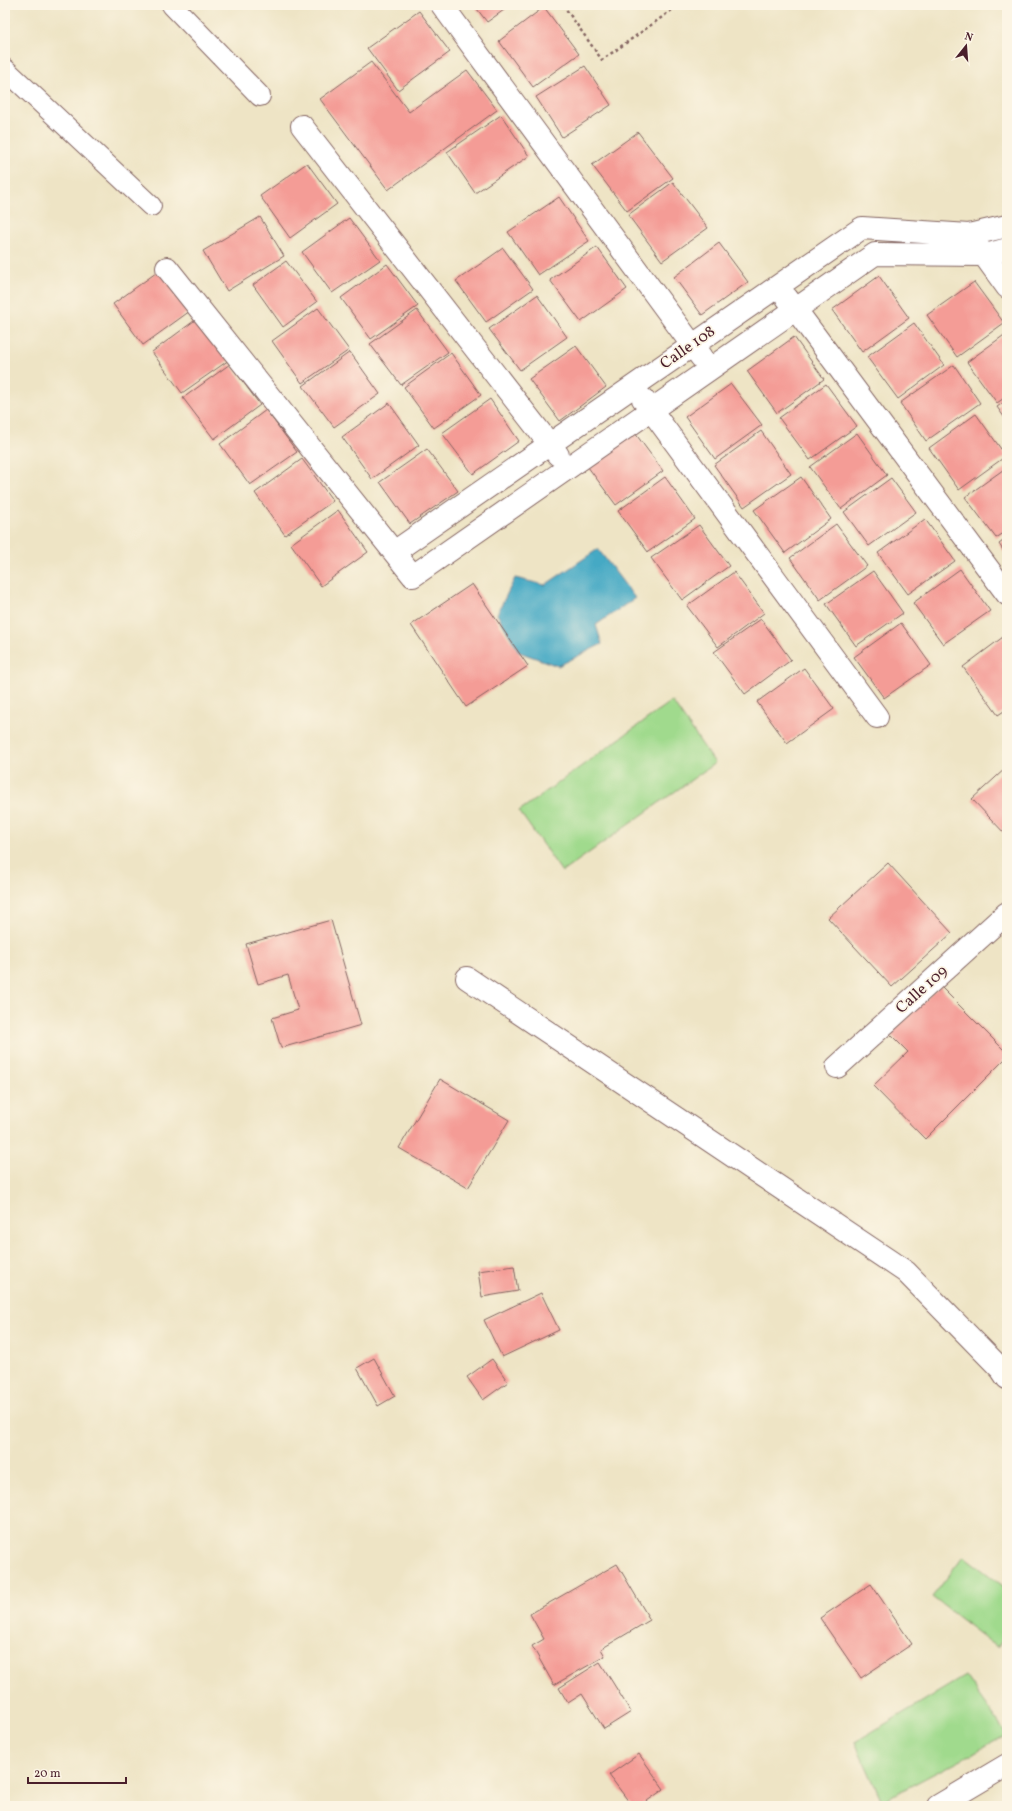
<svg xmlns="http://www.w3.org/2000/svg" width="1012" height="1811" font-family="Vollkorn,serif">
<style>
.green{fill:#a0da8d;stroke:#757c5c}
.water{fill:#44a9c4;stroke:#476478}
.building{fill:#f49c96}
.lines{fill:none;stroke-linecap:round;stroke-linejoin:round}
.service-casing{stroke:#836461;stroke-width:22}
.minor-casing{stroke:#836461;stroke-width:24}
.path{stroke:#836461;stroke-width:2.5;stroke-dasharray:3 3;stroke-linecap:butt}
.service{stroke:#fff;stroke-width:20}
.minor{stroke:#fff;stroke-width:22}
.labels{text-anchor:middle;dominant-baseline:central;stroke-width:3.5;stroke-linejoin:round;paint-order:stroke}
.street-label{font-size:16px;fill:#4a1f2b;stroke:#fcf5e5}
</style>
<rect width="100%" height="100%" fill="#fcf5e5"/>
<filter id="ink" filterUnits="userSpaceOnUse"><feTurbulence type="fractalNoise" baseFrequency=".025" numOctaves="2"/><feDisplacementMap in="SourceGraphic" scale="8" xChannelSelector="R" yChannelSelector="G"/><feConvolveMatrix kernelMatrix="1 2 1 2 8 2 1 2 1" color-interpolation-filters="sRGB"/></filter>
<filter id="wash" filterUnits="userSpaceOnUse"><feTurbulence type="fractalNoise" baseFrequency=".012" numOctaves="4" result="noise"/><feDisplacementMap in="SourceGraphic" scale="16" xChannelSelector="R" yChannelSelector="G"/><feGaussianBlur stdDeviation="0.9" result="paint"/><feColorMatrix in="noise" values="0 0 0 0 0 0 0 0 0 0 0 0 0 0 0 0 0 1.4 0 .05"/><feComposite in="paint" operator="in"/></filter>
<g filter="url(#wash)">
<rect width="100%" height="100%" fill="#eee4c5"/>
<path class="green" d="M672 701 715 763 562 872 519 811Z
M964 1556 1007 1589V1635L997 1647 932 1597Z
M965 1676 1007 1735 882 1801 855 1742Z"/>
<path class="water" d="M598 549 635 598 596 625 602 644 558 666 519 652 497 614 515 578 545 585Z"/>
<g id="blocks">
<path class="building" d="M474 5H511L487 22Z
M544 7 579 54 533 87 499 41Z
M419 11 450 52 398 90 367 48Z
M371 62 409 112 467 70 497 110 388 190 320 99Z
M585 66 611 105 562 137 536 97Z
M501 115 529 156 475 193 447 152Z
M638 132 673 178 627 211 592 165Z
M307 163 337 204 290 238 260 196Z
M673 182 708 228 662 261 628 215Z
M559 197 589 241 538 275 508 232Z
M260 217 284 256 227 291 203 251Z
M349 218 380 260 332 293 302 252Z
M719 243 748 282 702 315 674 277Z
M597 247 627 289 581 322 550 280Z
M503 248 533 289 486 322 456 281Z
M286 261 317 302 283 327 253 285Z
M387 264 418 306 371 339 341 298Z
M160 270 190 311 143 345 113 304Z
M879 276 909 318 862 352 832 310Z
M974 282 1004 323 957 357 927 315Z
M537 295 567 337 520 370 489 329Z
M318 308 349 350 302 383 272 341Z
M417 310 448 352 401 385 370 344Z
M198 318 229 360 182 393 152 352Z
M914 323 944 365 898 399 867 357Z
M1007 333V396L997 403 967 362Z
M794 337 824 379 777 413 747 371Z
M576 346 606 387 560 421 529 379Z
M350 352 380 394 334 427 303 386Z
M451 353 481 395 434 428 404 387Z
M230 364 260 405 214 439 183 398Z
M954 365 980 403 926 441 900 403Z
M731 384 762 425 715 459 685 417Z
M826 384 857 426 810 460 779 418Z
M490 399 519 441 473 474 442 433Z
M1007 400V421L997 407Z
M389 403 419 445 372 479 342 437Z
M266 410 297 452 250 485 220 444Z
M976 414 1006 456 959 490 929 448Z
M632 429 663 471 616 505 585 463Z
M761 431 791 474 744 507 714 465Z
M857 433 887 475 841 509 810 467Z
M427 449 458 491 410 524 380 482Z
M302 459 333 501 285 535 255 493Z
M1007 467V531L996 538 965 497Z
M665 477 695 519 648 552 618 511Z
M801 477 831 519 785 553 754 510Z
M891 478 916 512 869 546 844 512Z
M338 510 368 552 321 586 291 544Z
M925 519 955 561 908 594 878 553Z
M836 524 867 566 820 600 790 558Z
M699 525 729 566 682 600 651 558Z
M1007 538V556L999 544Z
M960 569 990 611 943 644 913 603Z
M873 571 903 613 856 646 826 604Z
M734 572 764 613 718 647 687 606Z
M472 584 528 666 466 707 411 625Z
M761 619 791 660 745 694 714 652Z
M901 623 931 665 884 698 854 657Z
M1007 634V709L998 715 963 667Z
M804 668 834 709 787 743 757 702Z
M1007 767V836L972 799Z
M888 863 952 933 892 987 828 918Z
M331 920 361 1025 281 1048 272 1018 298 1010 288 975 258 984 246 944Z
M940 986 1007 1053V1057L925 1139 873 1086 908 1052 890 1034Z
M440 1079 509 1120 468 1188 399 1148Z
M514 1266 518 1291 482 1297 478 1271Z
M541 1293 559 1330 502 1357 484 1320Z
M374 1358 395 1396 378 1406 357 1368Z
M492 1359 508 1382 483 1400 467 1377Z
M617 1564 650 1620 601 1649 605 1656 554 1685 532 1646 544 1639 530 1614Z
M871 1584 912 1644 861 1678 820 1618Z
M600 1662 631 1712 604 1729 582 1694 568 1703 559 1688Z
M639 1754 664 1789 640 1806H632L609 1775Z"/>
</g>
</g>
<g filter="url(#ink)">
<use href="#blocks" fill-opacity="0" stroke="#836461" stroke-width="1"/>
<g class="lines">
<defs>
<path id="service" d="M172 5 260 96
M5 69 151 206"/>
<path id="minor" d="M442 5 701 357
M302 126 558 455
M976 244 1007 287
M167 268 413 576 875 254 985 255 1007 249
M787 298 1007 594
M643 399 877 717
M394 552 862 228 969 235 1007 226
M467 978 906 1272 1001 1369 1007 1378
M837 1067 1007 913
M938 1806 1007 1765"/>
</defs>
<use href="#service" class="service-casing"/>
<use href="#minor" class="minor-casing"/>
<path class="path" d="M563 5 602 60 679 5"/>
<use href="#service" class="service"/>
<use href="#minor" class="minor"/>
</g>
</g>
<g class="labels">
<g class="street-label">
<text transform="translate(688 348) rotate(-35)">Calle 108</text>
<text transform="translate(922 990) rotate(-42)">Calle 109</text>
</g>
</g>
<rect width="1012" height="1811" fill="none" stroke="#fcf5e5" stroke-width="20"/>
<g transform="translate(966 46) rotate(17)" stroke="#fcf5e5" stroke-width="3" paint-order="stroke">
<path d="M0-3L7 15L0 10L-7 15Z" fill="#4a1f2b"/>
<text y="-6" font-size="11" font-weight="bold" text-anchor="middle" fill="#4a1f2b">N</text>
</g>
<path d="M28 1777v6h98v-6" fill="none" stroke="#4a1f2b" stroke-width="2"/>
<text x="34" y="1777" font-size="12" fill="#4a1f2b" stroke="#fcf5e5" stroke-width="3" paint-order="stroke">20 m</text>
</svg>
